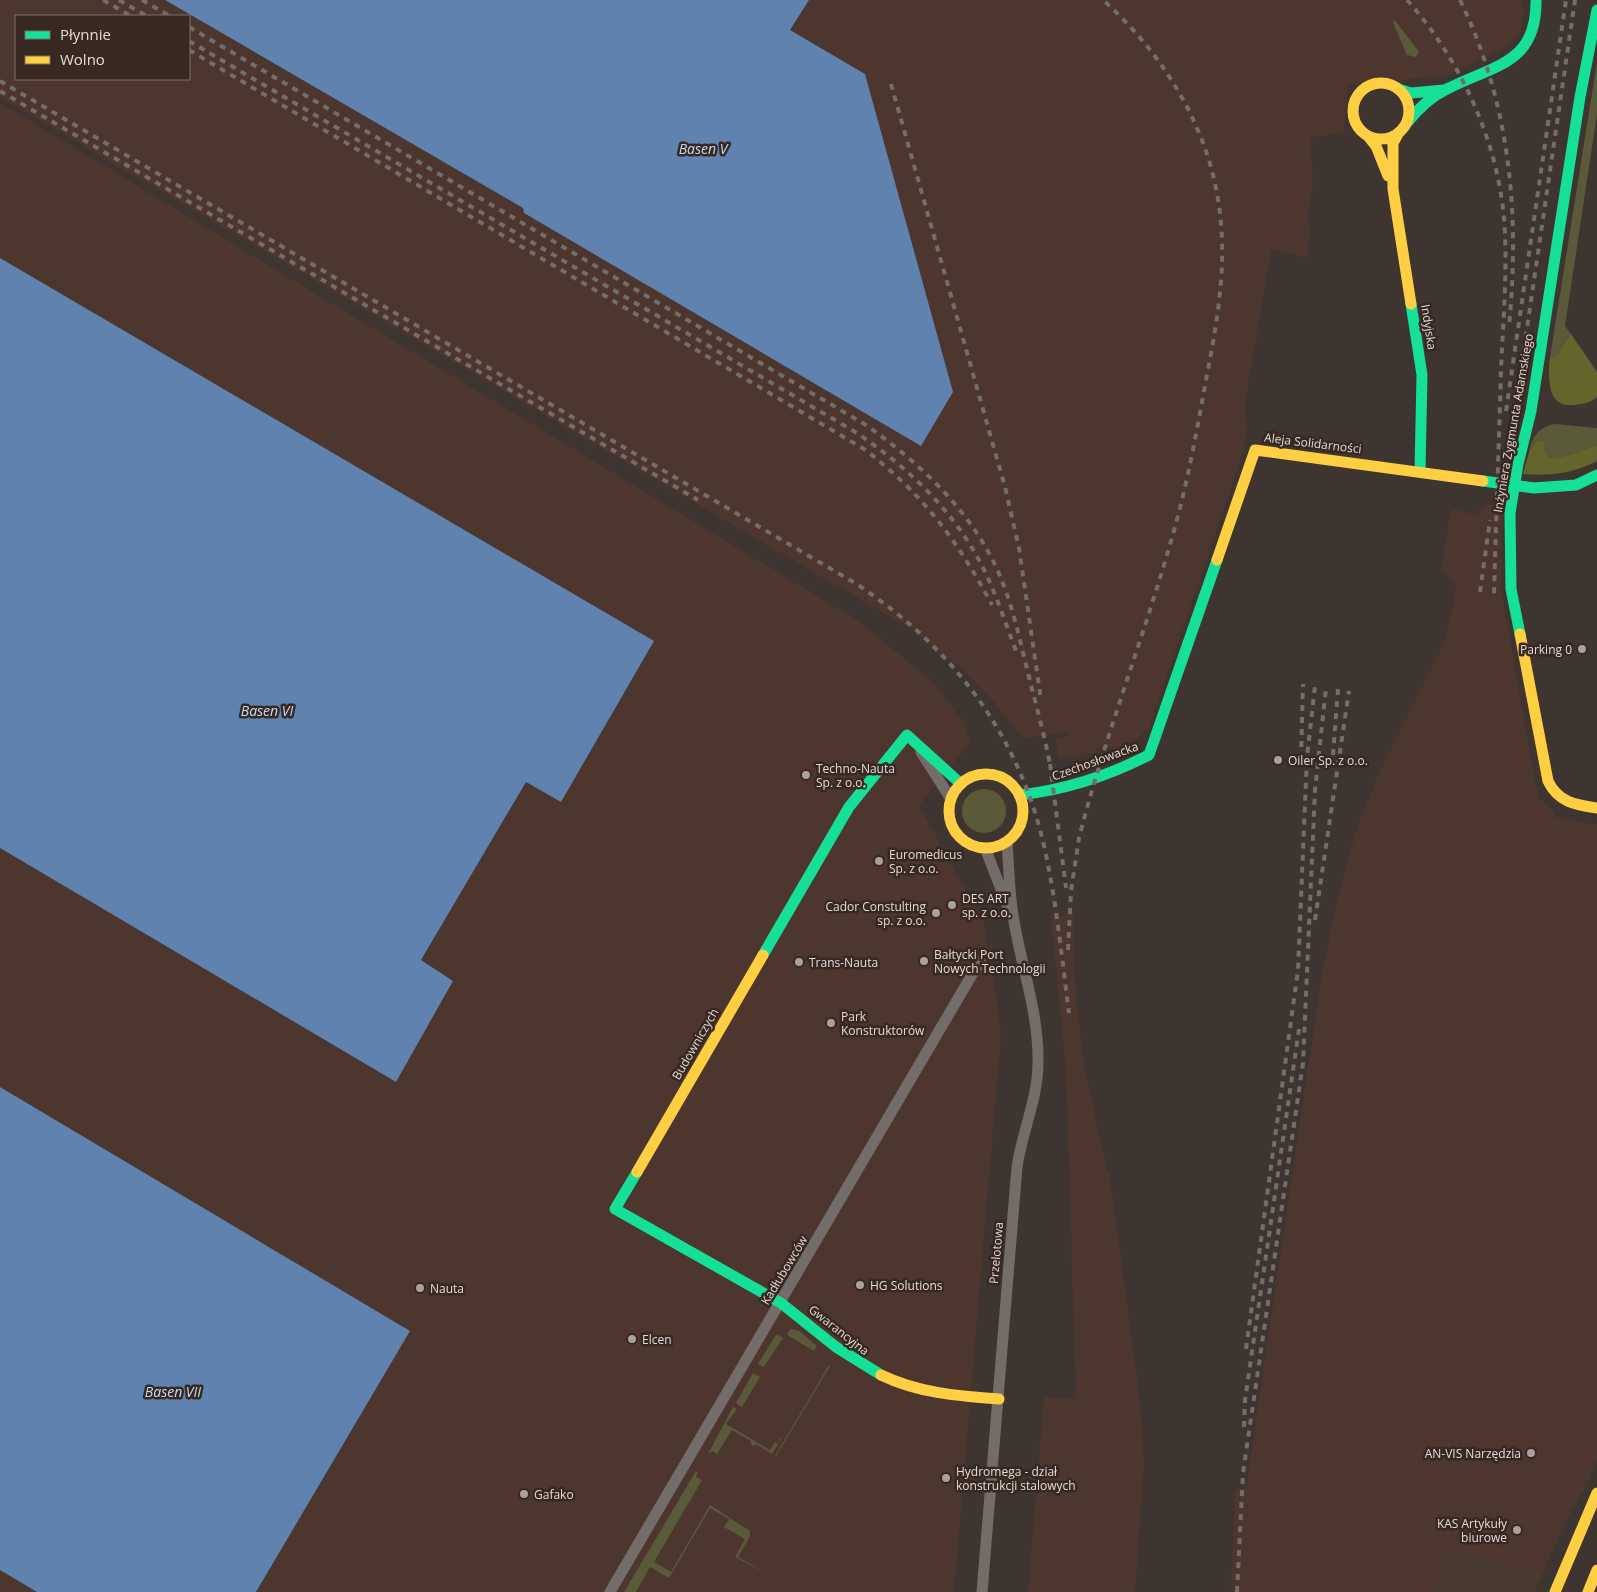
<svg xmlns="http://www.w3.org/2000/svg" width="1597" height="1592" font-family="'Open Sans',sans-serif">
<style>
.commercial{fill:#483b2e}
.built{fill:#4c362e;fill-rule:evenodd}
.green{fill:#5a5a3b}
.forest{fill:#64652c}
.water{fill:#5f82af}
.lines{fill:none;stroke-linecap:round;stroke-linejoin:round}
.street{stroke:#746c69;stroke-width:11}
.fast{stroke:#16e098;stroke-width:11}
.slow{stroke:#ffcf43;stroke-width:11}
.rail{stroke:#746d6a;stroke-width:4;stroke-dasharray:6 6;stroke-linecap:butt}
.poi-dot{fill:#aaa09c;stroke:#382822;stroke-width:2}
.labels{text-anchor:middle;dominant-baseline:central;stroke-width:5;stroke-linejoin:round;paint-order:stroke}
.street-label{font-size:12px;fill:#e4d9d5;stroke:#382822}
.poi-label{font-size:12px;fill:#e4d9d5;stroke:#382822;text-anchor:start}
.water-label{font-size:14px;font-style:italic;fill:#c4dbf8;stroke:#382822}
</style>
<rect width="100%" height="100%" fill="#3e3531"/>
<path class="commercial" d="M1465 1550 1515 1571 1518 1565 1542 1575 1534 1592H1436L1443 1554Z"/>
<path class="built" d="M0 0H165L523 208 524 213 921 446 953 392 865 74 790 30 809 0H1522L1524 11 1521 31 1508 46 1450 75 1348 85 1344 132 1310 138 1313 181 1307 219 1310 226 1308 254 1306 258 1271 249 1245 403V418L1248 422 1244 448 1150 727 1139 737 1119 749 1097 748V753L1058 758 1056 738 1069 736 1068 732 1023 739 994 702 958 665 913 630 0 97ZM16 16H189V79H16Z
M0 103 860 622 934 683 964 723 970 742 919 806 983 921 993 973 1001 1034 954 1592H256L410 1331 0 1087V848L396 1082 453 981 421 960 526 782 561 801 654 641 0 258Z
M1506 503 1502 528 1501 587 1536 788 1539 798 1554 812 1555 817 1597 825V1461L1588 1483 1566 1521 1542 1575 1518 1566 1515 1571 1465 1550 1443 1554 1436 1592H1231L1235 1489H1246L1323 967 1337 901 1357 828 1380 771 1444 643 1457 586 1441 569 1451 508 1475 515 1485 505Z
M1073 913 1076 1001 1084 1064 1107 1172H1109L1139 1392 1144 1463 1135 1592H1028L1044 1397 1076 1399 1066 1066 1051 917Z
M0 1570 37 1592H0Z"/>
<path class="green" d="M1394 19 1419 52 1416 57 1407 55 1393 23Z
M1597 62V114L1565 326 1571 334 1556 356 1550 357Z
M1554 424 1597 428V445L1562 457 1550 458 1536 442 1529 452C1532 437 1538 428 1554 424Z
M962 811a22 22 0 1 1 44 0a22 22 0 1 1-44 0Z
M791 1329 799 1331 817 1346 814 1351 787 1335 788 1332Z
M778 1335 783 1338 764 1367 758 1364 775 1336Z
M829 1365 830 1366 776 1456H775Z
M753 1373 760 1377 742 1407 736 1403Z
M733 1407 737 1409 726 1424 770 1450 775 1442 777 1444 780 1440 778 1438 781 1439 772 1454 756 1444 754 1446 750 1444 751 1441 732 1430 717 1454 712 1451 708 1454Z
M696 1471 698 1473 696 1477 702 1480 654 1562 671 1572 710 1505 750 1531V1536L738 1557 774 1578 735 1557 745 1539 724 1527 729 1519 710 1508 669 1578 650 1567 636 1592H624Z"/>
<path class="forest" d="M1571 334 1597 372V397C1590 403 1583 404 1574 405 1546 408 1548 376 1550 357L1556 356Z
M1536 442H1544V451L1550 458 1562 457 1597 445V461C1572 474 1550 476 1523 474L1529 452Z"/>
<path class="water" d="M165 0H809L790 30 865 74 953 392 921 446 524 213 523 208Z
M0 258 654 641 561 802 526 782 421 960 453 981 396 1082 0 848Z
M0 1087 410 1331 256 1592H37L0 1570Z"/>
<g class="lines">
<path class="street" d="M921 752 951 799
M985 848 1008 907
M610 1592 980 961
M982 1592 1017 1167C1022 1132 1038 1098 1038 1063 1039 1014 1022 969 1014 921 1009 895 1009 868 1007 842"/>
<path class="fast" d="M1398 89 1411 93 1444 90
M1406 124C1417 110 1430 97 1447 89 1494 65 1537 64 1536 0
M1411 304 1422 375 1420 471
M1483 481 1534 488 1576 485 1597 475
M1520 634 1511 589 1510 513 1518 464 1531 411 1580 97 1597 10
M1019 795C1065 790 1108 776 1149 755L1217 560
M763 955 849 807 907 735 961 784
M637 1172 615 1209 781 1303 836 1347 881 1375"/>
<path class="slow" d="M1353 111a28 28 0 1 1 56 0a28 28 0 1 1-56 0Z
M1399 132 1393 143V189L1411 304
M1368 136 1376 146 1388 176
M1217 560 1255 450 1483 481
M1520 634 1548 781C1558 802 1575 805 1597 808
M949 811a37 37 0 1 1 74 0a37 37 0 1 1-74 0Z
M637 1172 763 955
M881 1375C918 1393 958 1396 999 1399
M1555 1592 1597 1493
M1588 1592 1597 1570"/>
<path class="rail" d="M103 0 131 16
M119 0 147 16
M142 0 170 16
M1407 0C1460 59 1497 139 1504 218 1508 268 1503 320 1501 370 1499 445 1496 519 1494 594
M1460 0C1510 103 1520 213 1509 326
M189 27 866 425C924 466 981 520 1005 589 1015 616 1021 645 1028 673 1036 705 1045 737 1051 770
M189 41 857 433C907 467 951 508 980 562 995 590 1005 622 1016 651
M189 50 864 449C922 493 958 541 992 605
M0 81 855 583C954 648 1022 738 1046 855 1057 907 1062 960 1069 1013
M891 84 1005 487 1019 548 1041 700
M0 91 698 500
M1506 411 1566 0
M1503 492 1575 0
M1480 592 1490 520
M1333 755 1338 689
M1301 759 1303 684
M1050 764 1066 888
M1315 920 1349 691
M1068 950 1071 891 1079 838C1107 728 1150 622 1179 512 1190 469 1198 424 1206 380 1218 318 1229 257 1217 194 1204 119 1159 50 1103 0
M1246 1349 1298 970 1307 757 1315 686
M1244 1427 1245 1400 1299 1029
M1237 1592 1243 1473 1303 1063 1315 790 1326 688"/>
</g>
<g class="poi-dot">
<circle cx="1582" cy="649" r="5"/>
<circle cx="1278" cy="760" r="5"/>
<circle cx="806" cy="775" r="5"/>
<circle cx="879" cy="861" r="5"/>
<circle cx="952" cy="905" r="5"/>
<circle cx="936" cy="913" r="5"/>
<circle cx="924" cy="961" r="5"/>
<circle cx="799" cy="962" r="5"/>
<circle cx="831" cy="1023" r="5"/>
<circle cx="860" cy="1285" r="5"/>
<circle cx="420" cy="1288" r="5"/>
<circle cx="632" cy="1339" r="5"/>
<circle cx="1531" cy="1453" r="5"/>
<circle cx="946" cy="1478" r="5"/>
<circle cx="524" cy="1494" r="5"/>
<circle cx="1517" cy="1530" r="5"/>
</g>
<g class="labels">
<g class="street-label">
<text transform="translate(1429 327) rotate(81)">Indyjska</text>
<text transform="translate(1513 423) rotate(-80)">Inżyniera Zygmunta Adamskiego</text>
<text transform="translate(1313 443) rotate(7)">Aleja Solidarności</text>
<text transform="translate(1095 761) rotate(-20)">Czechosłowacka</text>
<text transform="translate(695 1044) rotate(-60)">Budowniczych</text>
<text transform="translate(996 1253) rotate(-85)">Przelotowa</text>
<text transform="translate(784 1270) rotate(-59)">Kadłubowców</text>
<text transform="translate(839 1330) rotate(38)">Gwarancyjna</text>
</g>
<g class="poi-label">
<text x="1572" y="649" text-anchor="end">Parking 0</text>
<text x="1288" y="760">Oiler Sp. z o.o.</text>
<text x="816" y="768">Techno-Nauta<tspan x="816" dy="14">Sp. z o.o.</tspan></text>
<text x="889" y="854">Euromedicus<tspan x="889" dy="14">Sp. z o.o.</tspan></text>
<text x="962" y="898">DES ART<tspan x="962" dy="14">sp. z o.o.</tspan></text>
<text x="926" y="906" text-anchor="end">Cador Constulting<tspan x="926" dy="14">sp. z o.o.</tspan></text>
<text x="934" y="954">Bałtycki Port<tspan x="934" dy="14">Nowych Technologii</tspan></text>
<text x="809" y="962">Trans-Nauta</text>
<text x="841" y="1016">Park<tspan x="841" dy="14">Konstruktorów</tspan></text>
<text x="870" y="1285">HG Solutions</text>
<text x="430" y="1288">Nauta</text>
<text x="642" y="1339">Elcen</text>
<text x="1521" y="1453" text-anchor="end">AN-VIS Narzędzia</text>
<text x="956" y="1471">Hydromega - dział<tspan x="956" dy="14">konstrukcji stalowych</tspan></text>
<text x="534" y="1494">Gafako</text>
<text x="1507" y="1523" text-anchor="end">KAS Artykuły<tspan x="1507" dy="14">biurowe</tspan></text>
</g>
<g class="water-label">
<text x="703" y="148">Basen V</text>
<text x="267" y="710">Basen VI</text>
<text x="173" y="1391">Basen VII</text>
</g>
</g>
<rect x="15" y="15" width="175" height="65" fill="#382822" stroke="#7d6f6a"/>
<rect x="25" y="31" width="25" height="8" fill="#16e098" stroke="#7d6f6a"/>
<text x="60" y="40" font-size="15" fill="#e4d9d5">Płynnie</text>
<rect x="25" y="56" width="25" height="8" fill="#ffcf43" stroke="#7d6f6a"/>
<text x="60" y="65" font-size="15" fill="#e4d9d5">Wolno</text>
</svg>
